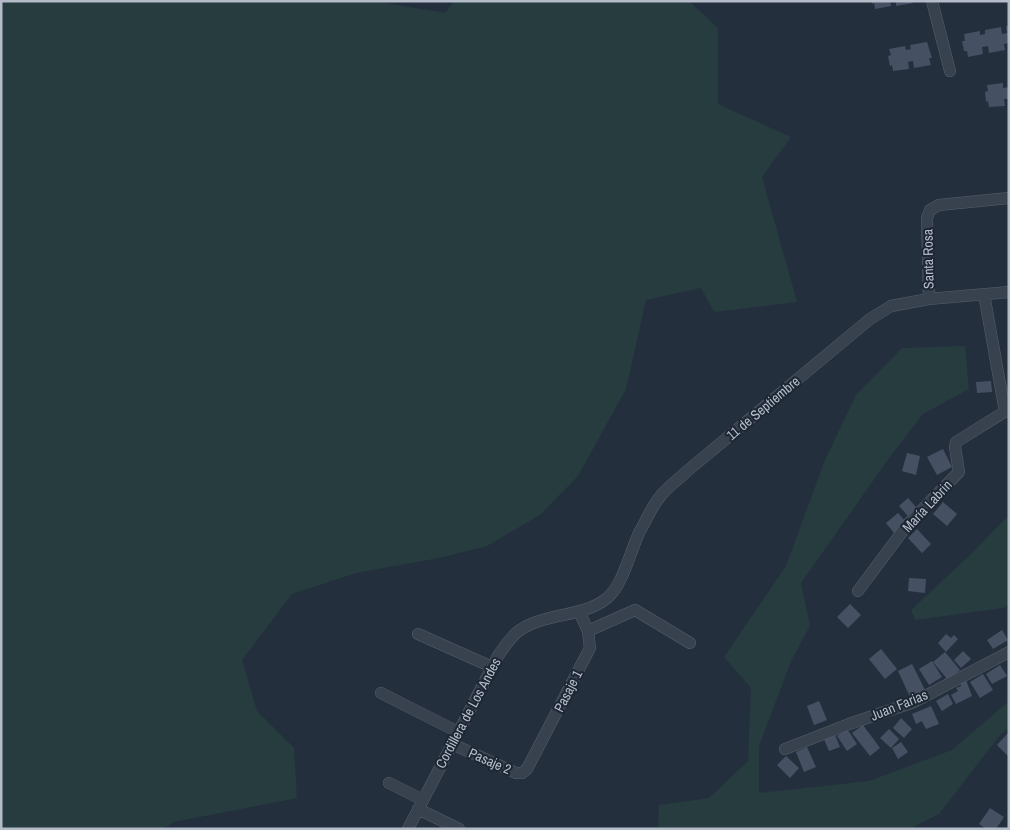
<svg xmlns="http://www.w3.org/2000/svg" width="1010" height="830" font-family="'Archivo Narrow',sans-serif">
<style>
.green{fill:#263c3f}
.building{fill:#455162}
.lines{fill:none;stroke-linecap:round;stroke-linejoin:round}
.minor-casing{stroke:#565f6c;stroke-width:12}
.minor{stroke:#38414e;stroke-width:11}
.labels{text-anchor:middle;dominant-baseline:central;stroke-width:4;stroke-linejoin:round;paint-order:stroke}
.street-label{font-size:14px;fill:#b4bcc9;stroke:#1d2633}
</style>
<rect width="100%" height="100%" fill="#242f3e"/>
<path class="green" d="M1 1H373L445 13 454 1H689L718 28V104L791 137 762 177 797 302 714 312 701 288 646 300 626 389 578 476 540 515 487 546 439 558 356 573 292 594 242 660 257 711 294 748 297 798 174 822 163 829H1Z
M965 346 969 389 923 414 892 454 801 583 810 626 792 659 759 746V793L869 781 952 750 1009 701V728L1000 735 939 814 910 829H658L659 805 709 798 748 761 751 688 724 657 786 566 825 460 856 395 902 348Z
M1009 515V604L1003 608 915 620 911 610 969 556Z"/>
<path class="building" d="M871 1H890L891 6 875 9 874 3 872 4Z
M896 1H912L913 3 896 6Z
M1006 26H1009V43L1004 44 1005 50 989 53 988 46 982 47 983 54 968 57 967 51H964L962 41H965L964 34 980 31V35L985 34V30L1001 27 1002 34 1007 33Z
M927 42 932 58H929L931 65 914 68 913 61 908 62 909 69 893 71 892 65 890 66 888 56 891 55 889 49 905 46 906 50 911 49 910 45Z
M1003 83V88L1009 87V99H1004L1005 106 989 107 988 101 986 102 985 92 988 91 987 85Z
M991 381 992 392 977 393 976 382Z
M943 449 952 467 937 475 927 457Z
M907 453 920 456 916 475 902 471Z
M908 498 917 508 908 516 899 506Z
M943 502 957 514 947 526 933 514Z
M898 513 906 522 894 533 886 523Z
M917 529 931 544 922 553 908 538Z
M909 578 926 579 925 593 908 591Z
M850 604 861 615 848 628 837 617Z
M1002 630 1008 640 993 649 987 640Z
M946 634 951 638 954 635 958 639 946 652 938 643Z
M881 649 897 669 885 679 869 659Z
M963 651 971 659 961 668 954 660Z
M945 652 960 670 948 680 933 662Z
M932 661 942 677 929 685 919 669Z
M912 664 926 692 911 699 898 671Z
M1000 665 1007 676 992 684 986 674Z
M983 674 993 690 980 698 970 682Z
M966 680 972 696 956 704 951 695 958 691 956 688 961 686 960 683Z
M948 694 953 704 942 711 936 701Z
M819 701 827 720 814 725 807 706Z
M931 706 939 724 926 729 922 721 916 724 912 714Z
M901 718 912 729 904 738 893 728Z
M863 725 880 748 870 756 852 733Z
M847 729 857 744 847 751 837 736Z
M889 729 899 739 891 748 880 738Z
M1007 734 1009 735V757L997 745Z
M835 735 840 747 829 751 824 739Z
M901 742 908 752 898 759 892 748Z
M807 747 816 767 804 772 796 752Z
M786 756 799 768 790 778 777 765Z
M990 808 1004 817 996 829H986L979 824Z"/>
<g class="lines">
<defs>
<path id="minor" d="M932 1 950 71
M984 294 1005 412
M929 299 927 218 930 210 939 205 1009 198
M858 591 908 524 959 472 955 447 956 442 1009 409
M588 631 635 610 690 643
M418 634 492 667
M381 693 458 732
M452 744 516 773H522L527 769 590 648 588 631 579 611
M785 749 849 724 914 702 1009 652
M389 783 423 800
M418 809 459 829
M408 829 498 656C504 647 511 636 520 630 545 613 583 617 606 599 623 586 630 551 640 531 646 521 651 508 659 498 666 488 678 480 686 472L870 319 891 306 929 299 1009 292"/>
</defs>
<use href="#minor" class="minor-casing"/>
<use href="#minor" class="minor"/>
</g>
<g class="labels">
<g class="street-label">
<text transform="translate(928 259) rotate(-91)">Santa Rosa</text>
<text transform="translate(763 408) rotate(-40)">11 de Septiembre</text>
<text transform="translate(927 506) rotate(-47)">María Labrin</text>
<text transform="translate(568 691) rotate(-63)">Pasaje 1</text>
<text transform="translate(899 705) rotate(-22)">Juan Farias</text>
<text transform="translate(468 713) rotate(-62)">Cordillera de Los Andes</text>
<text transform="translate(490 761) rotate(24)">Pasaje 2</text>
</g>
</g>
<rect width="1010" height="830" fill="none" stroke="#b4bcc9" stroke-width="5"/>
</svg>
